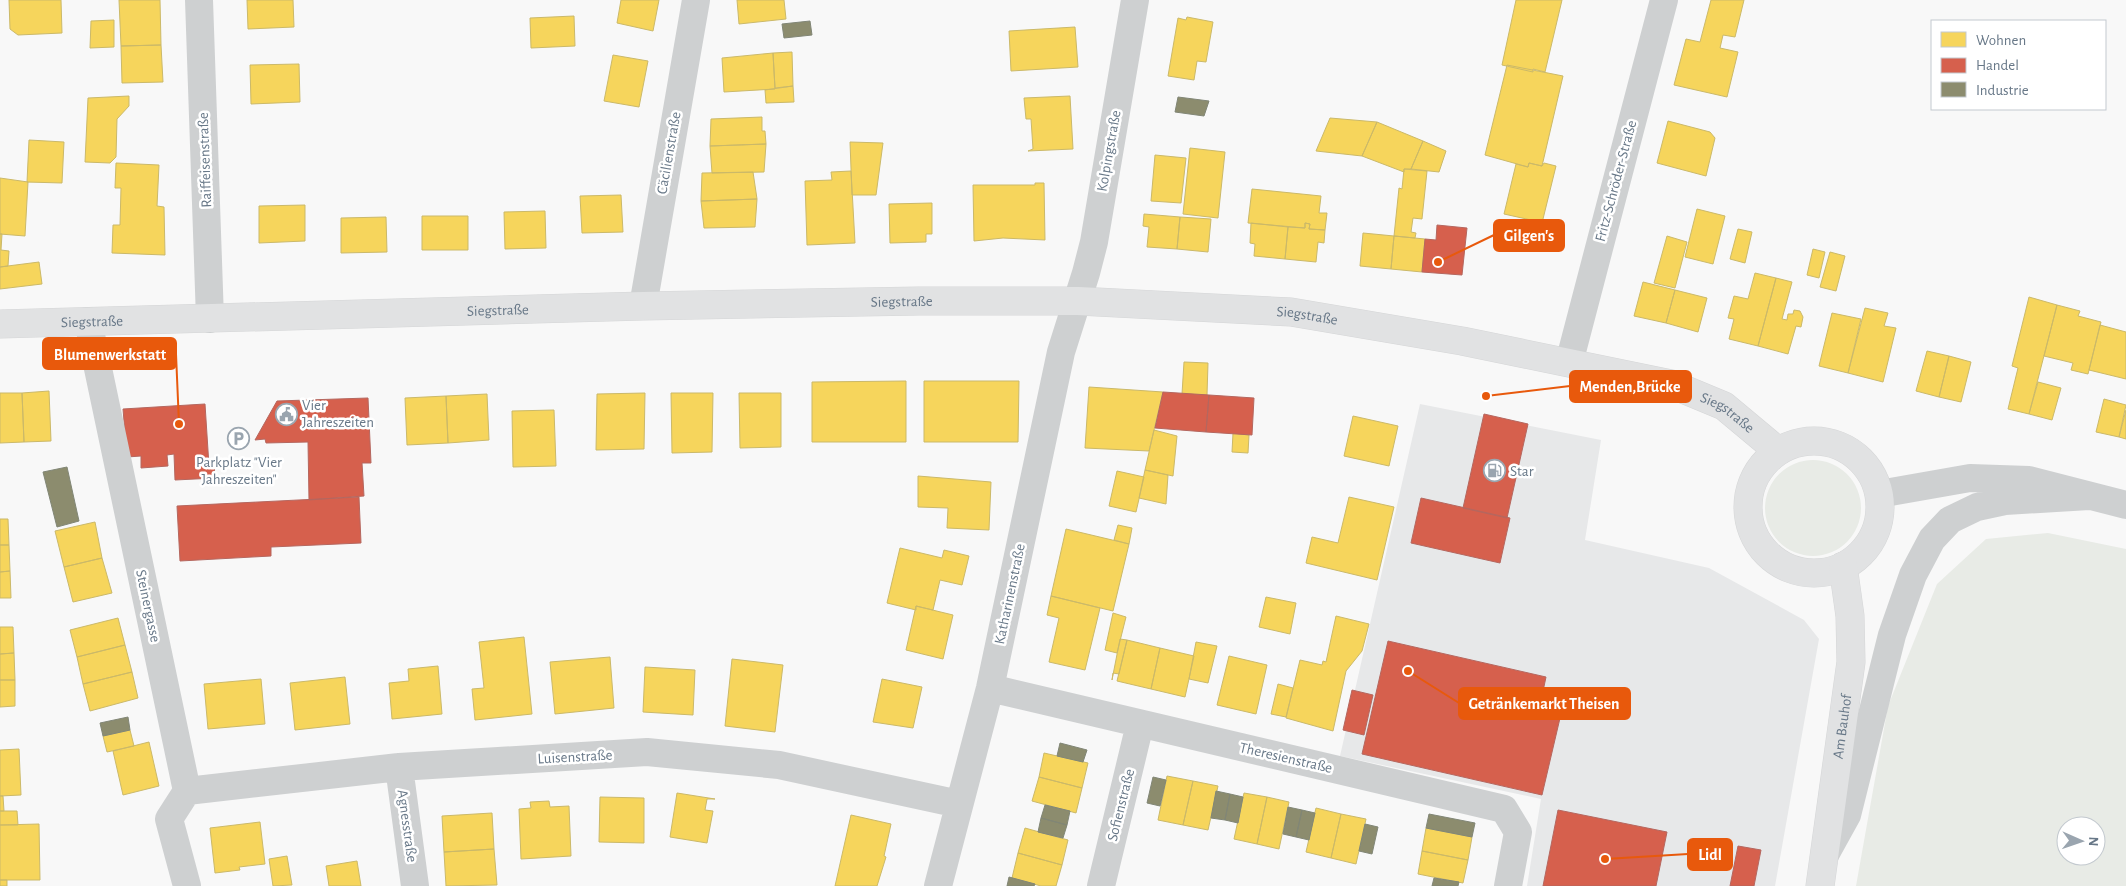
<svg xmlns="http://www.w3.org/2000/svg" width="2126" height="886" font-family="'Alegreya Sans',sans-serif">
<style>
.built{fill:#e7e8e9}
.green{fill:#e8ebe6;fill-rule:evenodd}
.homes{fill:#f6d55c;stroke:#cbb969}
.shops{fill:#d6604d;stroke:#b5675f}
.industry{fill:#8c8c6e;stroke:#818676}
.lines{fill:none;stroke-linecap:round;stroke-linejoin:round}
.secondary-casing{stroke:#d5d6d7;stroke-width:29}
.minor{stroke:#ced0d1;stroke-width:28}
.tertiary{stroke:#ced0d1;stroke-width:28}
.secondary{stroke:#e1e2e3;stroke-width:28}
.labels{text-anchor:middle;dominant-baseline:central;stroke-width:5;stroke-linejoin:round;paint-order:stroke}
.street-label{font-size:15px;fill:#687888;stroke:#fff}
.poi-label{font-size:15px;fill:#687888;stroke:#fff;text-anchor:start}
.leader{fill:none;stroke:#e8590c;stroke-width:2}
.callout-dot{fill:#e8590c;stroke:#fff;stroke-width:2}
.callout{fill:#e8590c;stroke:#e8590c;stroke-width:2}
.callout-label{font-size:16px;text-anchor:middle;font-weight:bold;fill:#fff}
</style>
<rect width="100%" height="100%" fill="#f8f8f8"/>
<path class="built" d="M1420 404 1601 440 1585 540 1709 568 1804 620 1819 639 1775 886H1527L1541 799 1340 756Z"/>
<path class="green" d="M1765 508a48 48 0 1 1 96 0a48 48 0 1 1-96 0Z
M2048 533 2126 549V886H1856L1888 706 1937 584 1986 539ZM2066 826H2096V856H2066Z"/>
<path class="homes" d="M9 0H61L62 33 18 35 10 29Z
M119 0H160L161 45 121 46Z
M247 0H293L294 27 248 29Z
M621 0H659L653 31 617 23Z
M737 0H784L786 19 739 24Z
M1516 0H1562L1545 72 1533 69V72L1502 65Z
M1711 0H1744L1735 37 1723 35 1720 48 1738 52 1727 97 1674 85 1686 39 1700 42Z
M574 16 575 46 531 48 530 18Z
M1187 17 1213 22 1206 62 1197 61 1194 80 1168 76 1178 18 1186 20Z
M114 20V47L90 48 91 21Z
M1075 27 1078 67 1011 71 1009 31Z
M161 45 163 82 122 83 121 46Z
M792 52 793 86 775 88 773 53Z
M773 53 775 89 724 92 722 58Z
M613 55 648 61 639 107 604 101Z
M299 64 300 102 251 104 250 65Z
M1507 65 1563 76 1542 166 1529 163 1528 167 1485 155Z
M793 86 794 102 766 103 765 90Z
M129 96V106L117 119 116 157 110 163 85 162 88 98Z
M1070 96 1073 149 1028 151 1033 149 1031 119H1026L1024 98Z
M762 117V131H765L766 144 710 146 711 119Z
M1330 118 1377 122 1362 156 1316 151Z
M1668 121 1710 132 1715 138 1706 176 1657 163Z
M1377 122 1423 141 1411 169H1404V172L1362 156Z
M29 140 64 142 62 183 27 182Z
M1423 141 1446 151 1439 172 1411 169Z
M850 142 883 143 876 195H852Z
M766 144 764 172 712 173 710 146Z
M1190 148 1225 152 1218 218 1183 214Z
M1155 155 1186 158 1181 203 1151 201Z
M116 163 159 165 157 206 164 207 165 255 112 253 113 225H120L121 188H115Z
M1529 163 1542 166 1544 163 1556 166 1543 219 1540 222 1504 214 1516 164 1528 167Z
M1404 169 1427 171 1422 219 1413 218 1411 232 1416 233 1415 238 1394 236 1399 188 1402 189Z
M851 171 855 243 807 245 805 181 832 180 831 172Z
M753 172 757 199 701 201 702 173Z
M0 178 28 182 25 236 0 234Z
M1035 183H1044L1045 240 1003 238 974 241 973 185H1035Z
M1252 189 1321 196 1319 213H1327L1325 230 1309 229 1310 224 1305 223V228L1248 223Z
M621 195 623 232 582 233 580 196Z
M757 199 755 227 704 228 701 201Z
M932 203V234H926V242L890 243 889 204Z
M305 205V241L259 243V206Z
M1697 209 1725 216 1713 264 1685 257Z
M545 211 546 248 505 249 504 212Z
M1144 214 1180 217 1177 249 1147 247 1149 227 1143 226Z
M422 216H468V250H422Z
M386 217 387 252 341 253V218Z
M1180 217 1211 219 1208 252 1177 249Z
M1251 223 1288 227 1285 259 1254 256 1255 244 1250 243Z
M1305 223 1310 224 1309 229 1325 230 1324 243 1318 242 1316 262 1285 259 1288 227 1305 228Z
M1738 229 1752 232 1745 263 1730 259Z
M1363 233 1394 236 1391 269 1360 266Z
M0 234H2L1 250 9 251 8 266 0 267Z
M1394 236 1425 239 1422 272 1391 269Z
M1667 236 1687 242 1675 288 1654 283Z
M1813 249 1825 252 1819 278 1807 275Z
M1830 252 1845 256 1836 291 1820 287Z
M39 262 42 284 0 289V267Z
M1755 273 1776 278 1758 346 1729 339 1734 319 1728 318 1734 296 1748 299Z
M1776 278 1792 282 1782 319 1787 320 1788 314H1793L1794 310 1800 311 1803 317 1801 327 1796 326 1788 354 1758 346Z
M1643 282 1675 290 1666 323 1634 316Z
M1675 290 1707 298 1698 332 1666 323Z
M2029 297 2057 305 2029 414 2008 409 2018 368 2012 366Z
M2057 305 2080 311 2078 316 2101 322 2088 374 2071 370 2073 363 2044 356Z
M1865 308 1888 313 1884 326 1896 328 1883 382 1848 373Z
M1832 313 1861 319 1848 373 1819 366Z
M2100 325 2126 332V379L2089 370Z
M1927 351 1949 356 1939 397 1916 391Z
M1949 356 1971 362 1961 402 1939 397Z
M1184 362 1208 363 1207 395 1182 394Z
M906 381V442H812V382Z
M924 381H1019L1018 442H924Z
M2038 382 2061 388 2052 420 2029 414Z
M1089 387 1163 392 1149 451 1085 448Z
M49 391 51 441 24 442 22 393Z
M0 393H22L24 442 0 443Z
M645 393 644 449 596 450 597 394Z
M671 393H713L712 452 672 453Z
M739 393H781V447L740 448Z
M487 394 489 440 448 443 446 396Z
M446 396 448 443 407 445 405 398Z
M2104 399 2126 405 2119 437 2096 432Z
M554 410 556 466 513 467 512 411Z
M2126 410V439L2119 437Z
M1353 416 1398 426 1389 466 1344 456Z
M1154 430 1177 436 1173 476 1145 470Z
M1233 433 1249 435 1248 453 1232 452Z
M1145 470 1168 475 1166 504 1139 498Z
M1117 471 1144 477 1136 512 1109 506Z
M918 476 991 482 989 530 947 528 948 508 918 507Z
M1349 497 1394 507 1377 580 1306 563 1312 537 1338 543Z
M0 519H8L9 545H0Z
M95 522 102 558 64 567 55 531Z
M1118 525 1132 528 1129 544 1114 540Z
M1066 529 1129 544 1113 611 1051 596Z
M0 545H9L10 571 0 572Z
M900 548 942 558 944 550 969 556 962 585 940 580 933 610 916 606V610L887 603Z
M102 558 112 593 73 602 64 567Z
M10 571 11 598H0V572Z
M1051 596 1100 608 1085 670 1049 662 1059 618 1047 615Z
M1266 597 1296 603 1290 634 1259 627Z
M916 606 953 615 943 659 906 650Z
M1113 613 1126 617 1117 653 1105 650Z
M1336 616 1369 624 1362 651 1346 671 1333 731 1286 718 1300 660 1322 665 1323 661 1326 662Z
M118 618 125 645 77 657 70 630Z
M0 627H13L14 653 0 654Z
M524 637 532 714 475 720 472 689 484 688 479 642Z
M1120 639 1127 640 1119 674 1113 673 1112 680Z
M1127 640 1160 648 1151 689 1117 681Z
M1196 642 1217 646 1208 683 1189 679Z
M125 645 132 672 83 684 77 657Z
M1160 648 1194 656 1185 697 1151 689Z
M14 653 15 680H0V654Z
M1229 656 1267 665 1256 714 1217 705Z
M610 657 614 708 555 714 550 662Z
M732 659 783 665 775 732 725 726Z
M438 666 442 714 392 719 389 683 409 681 408 669Z
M645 667 695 670 693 715 643 712Z
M132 672 138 698 90 711 83 684Z
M345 677 350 724 295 730 290 683Z
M261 679 265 724 208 729 204 684Z
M882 679 922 687 913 728 873 722Z
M0 680H15V706L0 707Z
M1278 684 1293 688 1286 717 1271 714Z
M130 730 134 746 107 752 103 736Z
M149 742 159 786 123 795 113 751Z
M19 749 21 795 0 796V750Z
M1044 753 1088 763 1082 788 1039 777Z
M1167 776 1193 781 1183 825 1158 820Z
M1039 777 1082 788 1076 813 1032 801Z
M1193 781 1218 786 1208 830 1183 825Z
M677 793 715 799H707L705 810 713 811 707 843 670 837Z
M1244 793 1267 797 1257 844 1234 839Z
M0 796H3L4 811H0Z
M600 797 644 798V843L599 842Z
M1267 797 1289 802 1279 849 1257 844Z
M549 801 550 807 569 806 571 856 521 859 519 809 531 808 530 802Z
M1316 808 1341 814 1331 858 1306 852Z
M0 811H17L18 825H0Z
M492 813 494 849 444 852 442 816Z
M1341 814 1366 819 1356 864 1331 858Z
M851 815 891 824 884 856 886 857 877 886H835Z
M260 822 265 864 239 867 240 870 215 873 210 828Z
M39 824 40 880H0V825Z
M1025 828 1068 840 1062 865 1018 853Z
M1426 828 1472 837 1468 860 1422 851Z
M494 849 497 885 446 886 444 852Z
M1422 851 1468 860 1463 883 1418 874Z
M1018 853 1062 865 1056 886H1041L1012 878Z
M287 856 292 885 273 886 269 859Z
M357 861 361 886H329L326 866Z
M0 880H7V886H0Z"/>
<path class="shops" d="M1437 225 1467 228 1462 275 1422 272 1425 239 1436 240Z
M1163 392 1209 395 1206 432 1155 428Z
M1209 395 1254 398 1252 435 1206 432Z
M368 398 371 463H362L364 496 309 500 308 442 266 443 265 439 255 440 277 401Z
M205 404 209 466H214L215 478 175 480 174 454 167 455 168 466 141 468V456L127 457 123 409Z
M1484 414 1528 424 1507 518 1463 508Z
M359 497 361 543 271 547V556L180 561 177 506Z
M1421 498 1510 518 1500 563 1411 543Z
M1388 641 1546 677 1542 696 1564 701 1542 795 1362 754Z
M1352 690 1373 695 1364 735 1343 730Z
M1558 810 1667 832 1656 886H1543Z
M1738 846 1761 850 1754 886H1730Z"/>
<path class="industry" d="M810 21 812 35 784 38 782 24Z
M1178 97 1209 101 1204 116 1175 112Z
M67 467 79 521 57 527 43 472Z
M128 717 130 730 103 736 100 723Z
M1060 743 1087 750 1083 762 1057 756Z
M1153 777 1166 780 1160 806 1147 803Z
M1216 791 1230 794 1225 820 1211 818Z
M1230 794 1243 797 1238 823 1225 820Z
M1045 805 1070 811 1067 825 1041 818Z
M1288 807 1302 810 1296 837 1283 834Z
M1302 810 1315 813 1309 840 1296 837Z
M1429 814 1475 823 1472 837 1426 828Z
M1041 818 1067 825 1063 838 1038 832Z
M1365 824 1378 827 1372 854 1359 851Z
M1009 877 1035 884 1034 886H1007Z
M1434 878 1459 882 1458 886H1432Z"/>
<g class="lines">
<defs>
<g id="secondary">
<path id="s1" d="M0 324 643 306 919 301H1078L1291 312 1462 341 1671 384 1724 406 1778 451"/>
<circle cx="1814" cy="507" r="66"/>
<path id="s2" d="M1820 886 1851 662 1850 616 1843 566"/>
</g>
</defs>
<use href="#secondary" class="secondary-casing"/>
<path class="minor" d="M199 0 210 319
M643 306 696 0
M88 321 187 791 169 819 187 886
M1569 363 1664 0
M990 688 1504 809 1518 832 1508 886
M399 767 415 886
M187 791 399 767 647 752 779 765 959 804
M938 886 990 688 1061 352 1086 273 1094 242 1135 0
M1101 886 1140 724"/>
<path class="tertiary" d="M1879 494 1970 478 2029 480 2126 505
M1826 853 1847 815 1892 635 1913 575 1932 539 1950 520 1977 507 2005 501 2089 496"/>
<use href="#secondary" class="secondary"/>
</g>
<defs>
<symbol id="civic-ring" viewBox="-11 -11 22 22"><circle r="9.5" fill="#fff" stroke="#9aa5af" stroke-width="1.5"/><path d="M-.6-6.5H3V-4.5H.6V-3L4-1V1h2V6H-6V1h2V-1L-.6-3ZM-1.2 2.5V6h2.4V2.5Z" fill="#9aa5af"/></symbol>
<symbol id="parking-ring" viewBox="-11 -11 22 22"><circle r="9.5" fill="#fff" stroke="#9aa5af" stroke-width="1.5"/><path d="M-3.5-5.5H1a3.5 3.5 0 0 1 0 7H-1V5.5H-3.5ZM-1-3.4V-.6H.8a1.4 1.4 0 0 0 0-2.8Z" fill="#9aa5af"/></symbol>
<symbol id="fuel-ring" viewBox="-11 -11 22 22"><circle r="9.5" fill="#fff" stroke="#9aa5af" stroke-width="1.5"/><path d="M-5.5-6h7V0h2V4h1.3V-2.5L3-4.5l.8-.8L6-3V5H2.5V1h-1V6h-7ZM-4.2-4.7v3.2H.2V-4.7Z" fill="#9aa5af"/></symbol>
</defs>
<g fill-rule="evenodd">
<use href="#civic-ring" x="274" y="402" width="25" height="25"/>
<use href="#parking-ring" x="226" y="426" width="25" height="25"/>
<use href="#fuel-ring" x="1482" y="458" width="25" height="25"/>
</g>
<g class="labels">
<g class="street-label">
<text transform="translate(1109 151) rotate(-80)">Kolpingstraße</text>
<text transform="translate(669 153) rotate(-80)">Cäcilienstraße</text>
<text transform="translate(205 160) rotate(-92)">Raiffeisenstraße</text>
<text transform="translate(1616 181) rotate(-75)">Fritz-Schröder-Straße</text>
<text stroke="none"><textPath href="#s1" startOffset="902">Siegstraße</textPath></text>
<text stroke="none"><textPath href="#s1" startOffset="498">Siegstraße</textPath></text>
<text stroke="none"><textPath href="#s1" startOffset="1308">Siegstraße</textPath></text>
<text stroke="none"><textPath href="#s1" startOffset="92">Siegstraße</textPath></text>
<text stroke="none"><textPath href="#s1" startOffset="1742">Siegstraße</textPath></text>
<text transform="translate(1010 594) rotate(-78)">Katharinenstraße</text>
<text transform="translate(148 606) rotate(78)">Steinergasse</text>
<text stroke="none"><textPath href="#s2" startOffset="161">Am Bauhof</textPath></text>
<text transform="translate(575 757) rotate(-3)">Luisenstraße</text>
<text transform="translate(1286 758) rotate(13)">Theresienstraße</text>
<text transform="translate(1121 805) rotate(-76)">Sofienstraße</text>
<text transform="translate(407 826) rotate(82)">Agnesstraße</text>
</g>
<g class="poi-label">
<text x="302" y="405">Vier<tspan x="302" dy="17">Jahreszeiten</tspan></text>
<text x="239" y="462" text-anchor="middle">Parkplatz "Vier<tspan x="239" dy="17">Jahreszeiten"</tspan></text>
<text x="1510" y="471">Star</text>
</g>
</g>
<path class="leader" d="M1438 262L1494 235M179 424L176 354M1486 396L1570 386M1408 671L1459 703M1605 859L1688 854"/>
<g class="callout-dot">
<circle cx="1438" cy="262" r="5"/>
<circle cx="179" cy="424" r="5"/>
<circle cx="1486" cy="396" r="5"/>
<circle cx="1408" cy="671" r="5"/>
<circle cx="1605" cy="859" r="5"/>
</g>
<g class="callout">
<rect x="1494" y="220" width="70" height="31" rx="5"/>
<rect x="43" y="338" width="133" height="31" rx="5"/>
<rect x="1570" y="371" width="121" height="31" rx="5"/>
<rect x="1459" y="688" width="171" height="31" rx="5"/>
<rect x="1688" y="839" width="44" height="31" rx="5"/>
</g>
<g class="callout-label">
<text x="1529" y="241">Gilgen's</text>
<text x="110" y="360">Blumenwerkstatt</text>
<text x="1630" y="392">Menden,Brücke</text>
<text x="1544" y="709">Getränkemarkt Theisen</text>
<text x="1710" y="860">Lidl</text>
</g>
<rect x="1931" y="20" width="175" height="90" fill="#ffffff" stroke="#c3c9cf"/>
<rect x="1941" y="32" width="25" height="15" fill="#f6d55c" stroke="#c3c9cf"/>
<text x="1976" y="45" font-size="15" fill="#687888">Wohnen</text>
<rect x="1941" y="58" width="25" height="15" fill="#d6604d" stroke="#c3c9cf"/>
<text x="1976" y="70" font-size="15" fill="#687888">Handel</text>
<rect x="1941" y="82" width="25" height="15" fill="#8c8c6e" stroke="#c3c9cf"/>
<text x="1976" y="95" font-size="15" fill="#687888">Industrie</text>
<g transform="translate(2081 841) rotate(92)"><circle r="24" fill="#ffffff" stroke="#c3c9cf"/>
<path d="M0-4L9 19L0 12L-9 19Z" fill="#9aa5af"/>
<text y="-8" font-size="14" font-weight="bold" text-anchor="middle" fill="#687888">N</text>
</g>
</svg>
